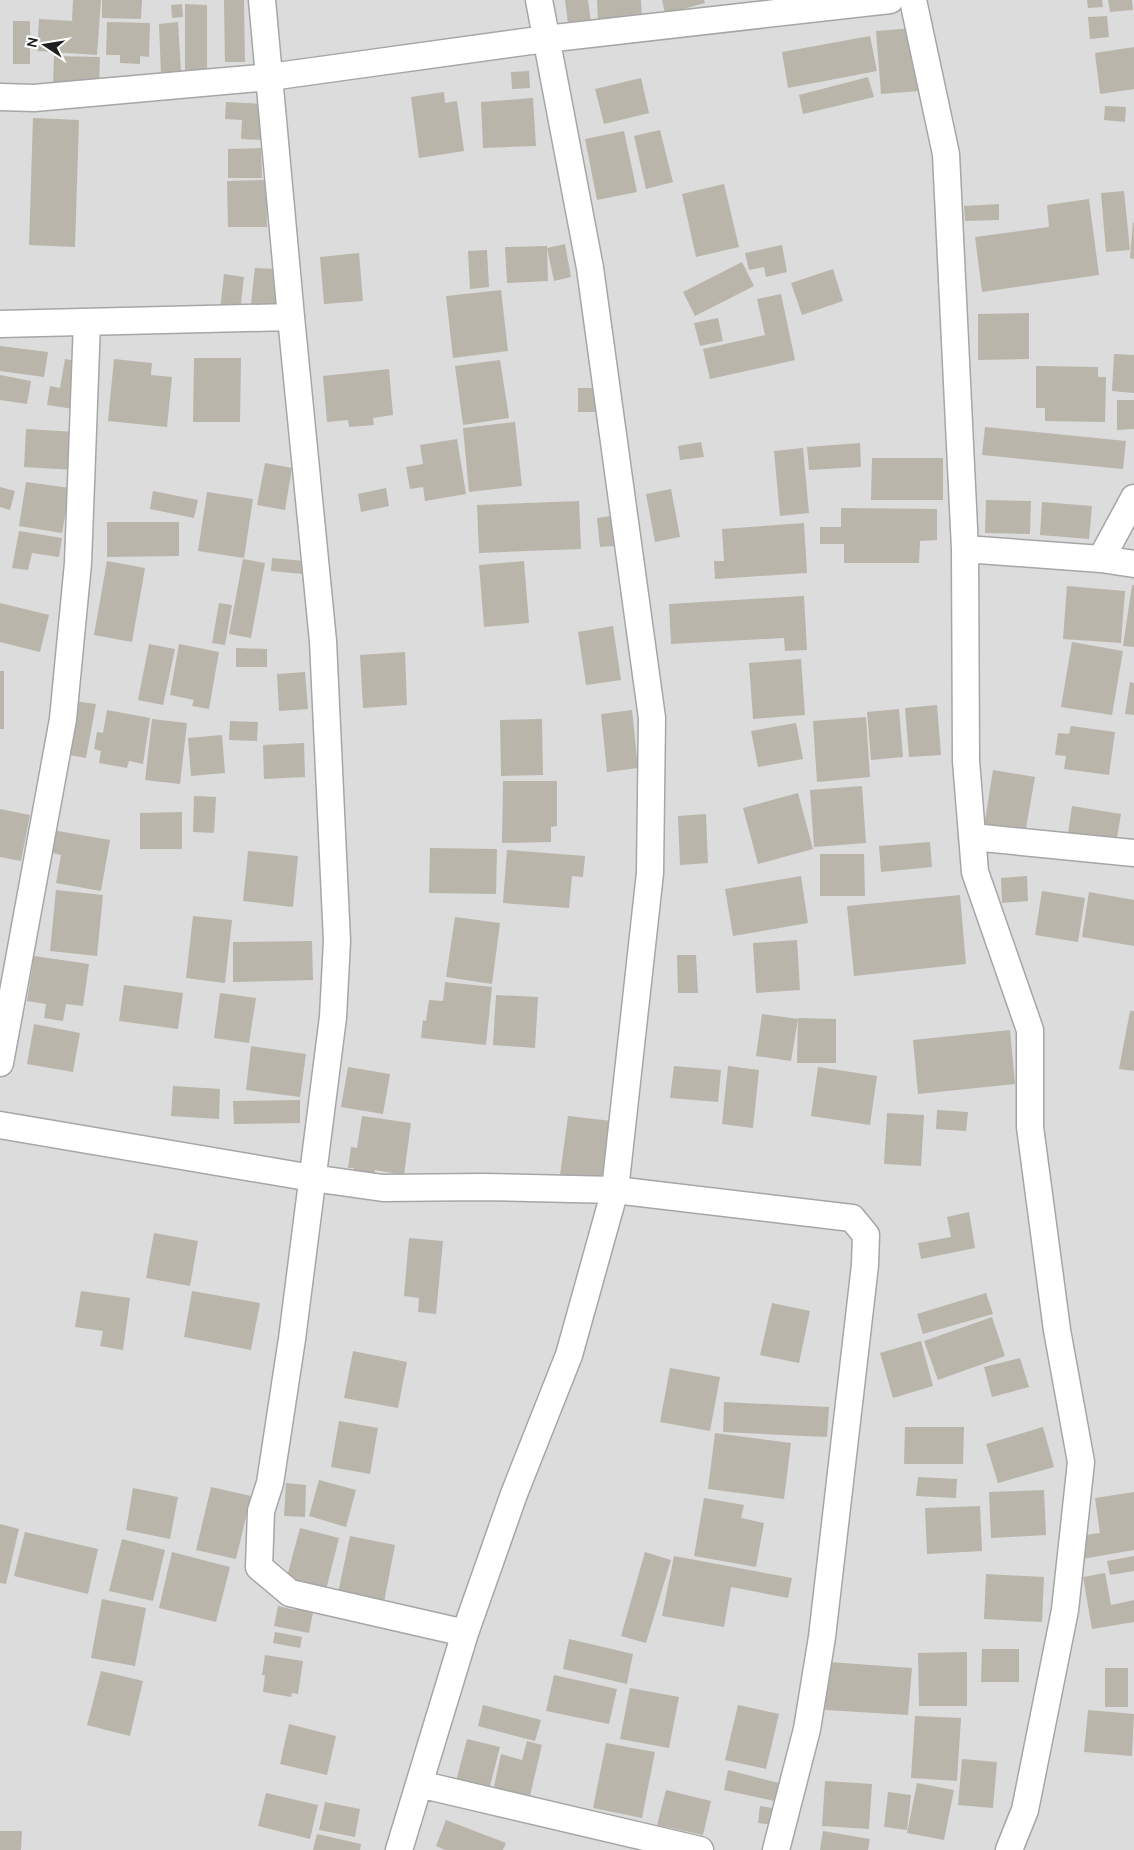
<svg xmlns="http://www.w3.org/2000/svg" width="1134" height="1850" font-family="Ubuntu,sans-serif">
<style>
.residential{fill:#dddcdc}
.building{fill:#b9b5ab}
.lines{fill:none;stroke-linecap:round;stroke-linejoin:round}
.street-casing{stroke:#a6a6a6;stroke-width:29}
.street{stroke:#fff;stroke-width:26}
</style>
<rect width="100%" height="100%" fill="#efefe6"/>
<path class="residential" d="M0 0H1134V1850H0Z"/>
<path class="building" d="M73 0H101L97 55 37 51 39 19 72 21Z
M102 0H142L141 19 102 18Z
M224 0H244L245 62H225Z
M565 0H588L592 30 569 32Z
M597 0H641L642 19 598 21Z
M662 0H704L705 3 665 14Z
M1087 0H1102L1103 7 1088 8Z
M1108 0H1132L1133 10 1110 12Z
M182 4 183 17 172 18 171 5Z
M185 4 207 5V70H185Z
M1107 16 1109 37 1090 39 1088 17Z
M13 21H30V64H13Z
M107 22 150 23 149 57 140 56V64L120 63V55H106Z
M178 22 181 72 161 74 159 24Z
M914 28 919 91 881 94 876 31Z
M870 36 877 71 788 88 782 52Z
M1134 47V89L1100 94 1095 53Z
M54 56 100 57 99 88 53 86Z
M529 71 530 88 512 89 511 72Z
M868 77 874 97 803 114 799 95Z
M641 78 649 113 604 124 595 89Z
M444 92 445 103 457 101 464 151 419 158 411 97Z
M533 98 536 146 483 148 481 102Z
M226 102 263 104 262 140 241 139 242 120 225 119Z
M1105 106 1126 107 1125 122 1104 120Z
M33 118 79 120 75 247 29 245Z
M660 130 673 182 646 189 634 136Z
M624 131 637 192 597 200 585 139Z
M261 148 262 178H228V149Z
M266 180 267 227H228L227 181Z
M724 184 739 247 696 257 682 194Z
M1124 191 1130 250 1106 252 1101 193Z
M1089 199 1099 275 982 292 975 237 1049 227 1047 205Z
M999 204V220L965 221 964 206Z
M1133 222 1134 223V259L1130 258Z
M565 244 571 277 554 281 547 248Z
M782 245 787 272 766 277 764 267 749 270 745 253Z
M547 246 548 281 507 283 505 247Z
M487 250 489 287 470 289 468 251Z
M359 253 363 301 324 304 320 257Z
M742 262 754 286 695 316 683 292Z
M255 268 278 269 274 314 250 312Z
M833 269 843 301 802 315 791 283Z
M224 274 244 277 240 312 220 310Z
M501 290 508 351 453 358 446 296Z
M781 294 795 360 710 379 703 349 765 335 757 299Z
M1029 313V359L978 360V314Z
M718 318 723 341 700 346 694 323Z
M0 346 48 352 44 377 0 371Z
M1114 354 1134 355V393L1112 391Z
M194 358H241L240 422H193Z
M65 359 82 362 74 409 47 405 50 386 60 388Z
M114 359 152 363 151 375 172 377 167 427 108 421Z
M500 360 509 418 463 425 455 366Z
M1036 366 1098 367V377H1106L1105 422 1045 421V408H1036Z
M389 369 393 415 373 418 374 425 349 427 348 420 327 422 323 376Z
M0 375 31 381 27 404 0 400Z
M578 388H599L600 412H578Z
M1117 400H1134V429L1117 430Z
M515 422 522 486 469 492 463 428Z
M985 427 1126 441 1123 469 982 455Z
M26 429 76 432 74 470 24 467Z
M457 439 466 494 425 501 423 487 410 489 406 467 423 464 420 445Z
M701 442 704 457 680 460 678 446Z
M860 443 861 467 809 470 807 447Z
M803 448 809 513 780 516 774 451Z
M872 458H943V500H871Z
M265 463 292 468 285 510 257 505Z
M26 482 70 488 62 533 19 526Z
M0 487 15 491 10 510 0 507Z
M386 488 389 506 361 512 358 494Z
M671 489 680 537 655 542 646 494Z
M153 491 198 500 194 518 150 509Z
M207 492 253 499 244 558 198 551Z
M986 500 1031 501 1030 534 985 533Z
M579 501 581 549 479 553 477 505Z
M1042 502 1092 506 1089 539 1040 535Z
M841 508 937 509V540L920 541 919 563H844V544H820V527H841Z
M611 516 614 546 600 547 597 518Z
M107 522H179V556L107 557Z
M804 523 807 573 715 579 714 561H724L722 529Z
M19 531 62 538 59 557 32 553 28 570 12 568Z
M272 558 304 561 303 574 271 571Z
M243 559 265 563 251 638 229 634Z
M107 561 145 568 132 642 94 635Z
M524 561 529 623 484 627 479 565Z
M1132 585H1134V647L1123 646Z
M1067 586 1125 591 1121 643 1063 639Z
M804 596 807 650 785 651 784 638 671 644 669 604Z
M0 603 49 615 40 652 0 642Z
M219 603 232 605 225 645 212 643Z
M613 626 621 680 586 685 578 632Z
M1072 642 1123 651 1112 715 1061 707Z
M149 644 175 649 163 705 138 700Z
M179 644 219 652 209 709 192 706 194 700 170 695Z
M236 648 267 649V667H236Z
M405 652 407 705 363 708 360 655Z
M801 659 805 715 753 719 749 663Z
M0 671H4V729H0Z
M305 672 308 709 279 711 277 674Z
M1130 682 1134 683V715L1125 714Z
M73 701 96 704 86 758 63 754Z
M937 705 941 755 909 757 905 708Z
M899 709 903 757 871 760 867 712Z
M107 710 150 718 143 764 129 761 127 768 99 763 101 751 94 749 97 732 103 733Z
M632 710 638 768 607 772 601 714Z
M866 717 870 777 817 782 813 721Z
M152 719 187 723 180 784 145 780Z
M542 719 543 775 501 776 500 720Z
M230 721 258 722 257 741 229 740Z
M796 723 803 759 758 767 751 731Z
M1071 726 1115 732 1109 775 1064 769 1066 756 1055 755 1058 733 1069 734Z
M222 735 225 773 191 776 188 738Z
M304 743 305 777 264 779 263 745Z
M993 770 1035 777 1025 834 984 827Z
M503 781H557V826L551 827V842L502 843Z
M862 786 866 843 814 847 810 790Z
M798 793 813 849 758 864 743 808Z
M194 796 216 797 214 833 193 832Z
M1072 806 1121 814 1115 849 1067 841Z
M0 809 30 815 21 861 0 857Z
M182 812V849H140V813Z
M706 814 708 863 680 865 678 816Z
M52 830 110 840 101 891 56 883 61 855 48 852Z
M930 842 932 867 881 872 879 846Z
M430 848 497 849 496 894 429 893Z
M507 850 585 856 583 877 572 876 569 908 503 903Z
M248 851 298 856 293 907 243 901Z
M820 854H864L865 896H820Z
M801 876 808 923 733 936 725 889Z
M1027 876 1028 901 1002 903 1001 878Z
M56 890 103 895 97 956 50 951Z
M1042 891 1085 898 1078 942 1035 935Z
M1089 892 1134 900V946L1082 937Z
M960 895 966 964 854 976 847 906Z
M193 916 232 920 225 983 186 978Z
M455 917 500 923 492 984 446 977Z
M797 940 800 990 756 993 753 943Z
M312 941 313 980 233 982V942Z
M677 955H696L698 993H678Z
M34 956 89 964 83 1006 66 1004 63 1021 44 1018 46 1004 27 1001Z
M445 982 492 987 486 1045 421 1038 423 1020 426 1021 429 1000 443 1001Z
M124 985 183 993 178 1029 119 1021Z
M220 993 256 998 249 1043 214 1038Z
M496 995 538 997 535 1048 493 1045Z
M1130 1011H1134V1071L1119 1069Z
M762 1014 798 1019 791 1061 756 1056Z
M798 1018 836 1019V1063H797Z
M34 1024 80 1033 73 1072 27 1064Z
M1010 1030 1015 1084 918 1094 913 1040Z
M251 1046 306 1054 300 1097 246 1090Z
M674 1066 721 1070 718 1102 670 1098Z
M728 1066 759 1070 753 1128 722 1124Z
M348 1067 390 1074 383 1114 341 1107Z
M818 1067 877 1076 870 1125 811 1116Z
M173 1086 220 1089 219 1119 171 1116Z
M300 1100V1123L234 1124 233 1101Z
M937 1110 968 1112 966 1131 936 1129Z
M887 1113 924 1115 921 1166 884 1164Z
M362 1116 411 1123 404 1175 375 1170 373 1180 353 1177 354 1168H348L351 1147 357 1148Z
M568 1116 612 1121 605 1180 560 1175Z
M969 1212 975 1248 921 1259 918 1243 951 1237 947 1217Z
M154 1233 198 1241 190 1286 146 1278Z
M409 1238 443 1241 436 1314 418 1312 419 1298 404 1296Z
M81 1291 130 1298 123 1350 100 1346 103 1331 75 1327Z
M192 1291 260 1303 251 1350 184 1337Z
M986 1293 993 1314 923 1334 917 1314Z
M772 1303 810 1311 799 1363 760 1355Z
M992 1317 1005 1356 938 1380 924 1341Z
M921 1341 933 1386 893 1398 880 1353Z
M353 1351 407 1362 398 1408 344 1398Z
M1020 1358 1029 1387 992 1397 984 1367Z
M670 1368 720 1377 710 1431 660 1422Z
M724 1402 829 1407 827 1437 723 1432Z
M339 1421 378 1428 370 1474 331 1467Z
M905 1427H964L963 1464H904Z
M1043 1427 1054 1467 998 1483 986 1444Z
M715 1433 791 1443 784 1499 708 1489Z
M918 1477 957 1479 956 1498 916 1496Z
M319 1480 356 1490 346 1527 309 1516Z
M286 1483 306 1485 305 1517 284 1516Z
M211 1487 251 1496 236 1559 196 1550Z
M133 1488 178 1497 170 1539 126 1530Z
M1044 1490 1046 1535 991 1538 989 1492Z
M1134 1492V1550L1082 1559 1079 1536 1100 1533 1095 1498Z
M704 1498 744 1505 741 1518 764 1523 756 1567 694 1556Z
M980 1506 982 1551 927 1554 925 1508Z
M0 1524 19 1529 6 1584 0 1583Z
M300 1528 339 1538 325 1594 285 1584Z
M25 1532 98 1549 88 1594 14 1576Z
M350 1536 395 1545 384 1602 338 1593Z
M122 1539 165 1550 153 1601 109 1591Z
M172 1552 230 1567 216 1622 159 1608Z
M645 1552 671 1560 646 1643 621 1636Z
M674 1556 792 1578 788 1598 731 1587 724 1627 662 1616Z
M1134 1556V1571L1110 1575 1107 1561Z
M1105 1573 1111 1605 1134 1600V1622L1092 1629 1083 1577Z
M986 1574 1044 1577 1042 1622 984 1619Z
M297 1598 315 1602 309 1633 274 1626 278 1606 295 1610Z
M102 1599 146 1608 135 1666 91 1658Z
M275 1632 302 1637 300 1648 273 1643Z
M569 1639 633 1654 627 1684 563 1669Z
M982 1649H1019V1682H981Z
M967 1652V1706H919L918 1653Z
M265 1655 303 1661 298 1694 292 1693 291 1697 263 1692 265 1675H262Z
M829 1662 912 1668 908 1715 825 1710Z
M1105 1668H1128V1707H1105Z
M101 1671 143 1681 130 1736 87 1725Z
M554 1675 617 1689 609 1724 546 1711Z
M630 1688 679 1697 669 1748 620 1739Z
M483 1705 541 1720 535 1741 478 1726Z
M738 1705 779 1714 766 1769 725 1760Z
M1088 1710 1134 1714 1132 1756 1084 1752Z
M915 1716 961 1718 957 1781 911 1778Z
M289 1724 336 1736 327 1775 280 1764Z
M467 1739 500 1747 488 1794 455 1785Z
M527 1741 542 1745 529 1800 493 1791 501 1754 522 1760Z
M606 1743 655 1752 642 1818 593 1808Z
M962 1759 997 1762 993 1808 958 1805Z
M728 1770 779 1783 774 1801 724 1790Z
M825 1781 872 1784 869 1829 822 1826Z
M917 1783 954 1790 944 1840 907 1833Z
M666 1790 711 1801 703 1835 657 1825Z
M888 1792 911 1795 907 1830 884 1827Z
M266 1793 318 1805 310 1839 258 1826Z
M325 1802 360 1809 355 1837 319 1830Z
M760 1806 778 1809 776 1825 758 1823Z
M446 1820 506 1843 503 1850H445L436 1846Z
M0 1831H22L21 1850H0Z
M823 1831 870 1839 868 1850H820Z
M317 1834 361 1844 360 1850H313Z"/>
<g class="lines">
<defs>
<path id="street" d="M262 0 291 317 323 641 337 941 333 1017 292 1339 270 1483 261 1511 259 1567 290 1593 465 1633
M913 0 946 154 965 549 966 761 975 872 1030 1030V1127L1057 1330 1081 1462 1065 1610 1025 1810 1009 1850
M0 97 34 98 270 77 546 39 890 0
M0 324 291 317
M965 549 1101 559 1134 564
M1101 559 1134 498
M972 837 1134 853
M0 1063 63 719 78 563 87 322
M0 1125 312 1178 383 1188 483 1187 615 1190 852 1218 866 1235 865 1265 822 1637 807 1729 776 1850
M419 1784 700 1850
M399 1850 465 1633 514 1494 569 1355 615 1190 650 873 652 718 590 268 539 0"/>
</defs>
<use href="#street" class="street-casing"/>
<use href="#street" class="street"/>
</g>
<g transform="translate(45 45) rotate(282)" stroke="#ffffff" stroke-width="4" paint-order="stroke">
<path d="M0-4L9 19L0 12L-9 19Z" fill="#1f1f1f"/>
<text y="-8" font-size="14" font-weight="bold" text-anchor="middle" fill="#1f1f1f">N</text>
</g>
</svg>
